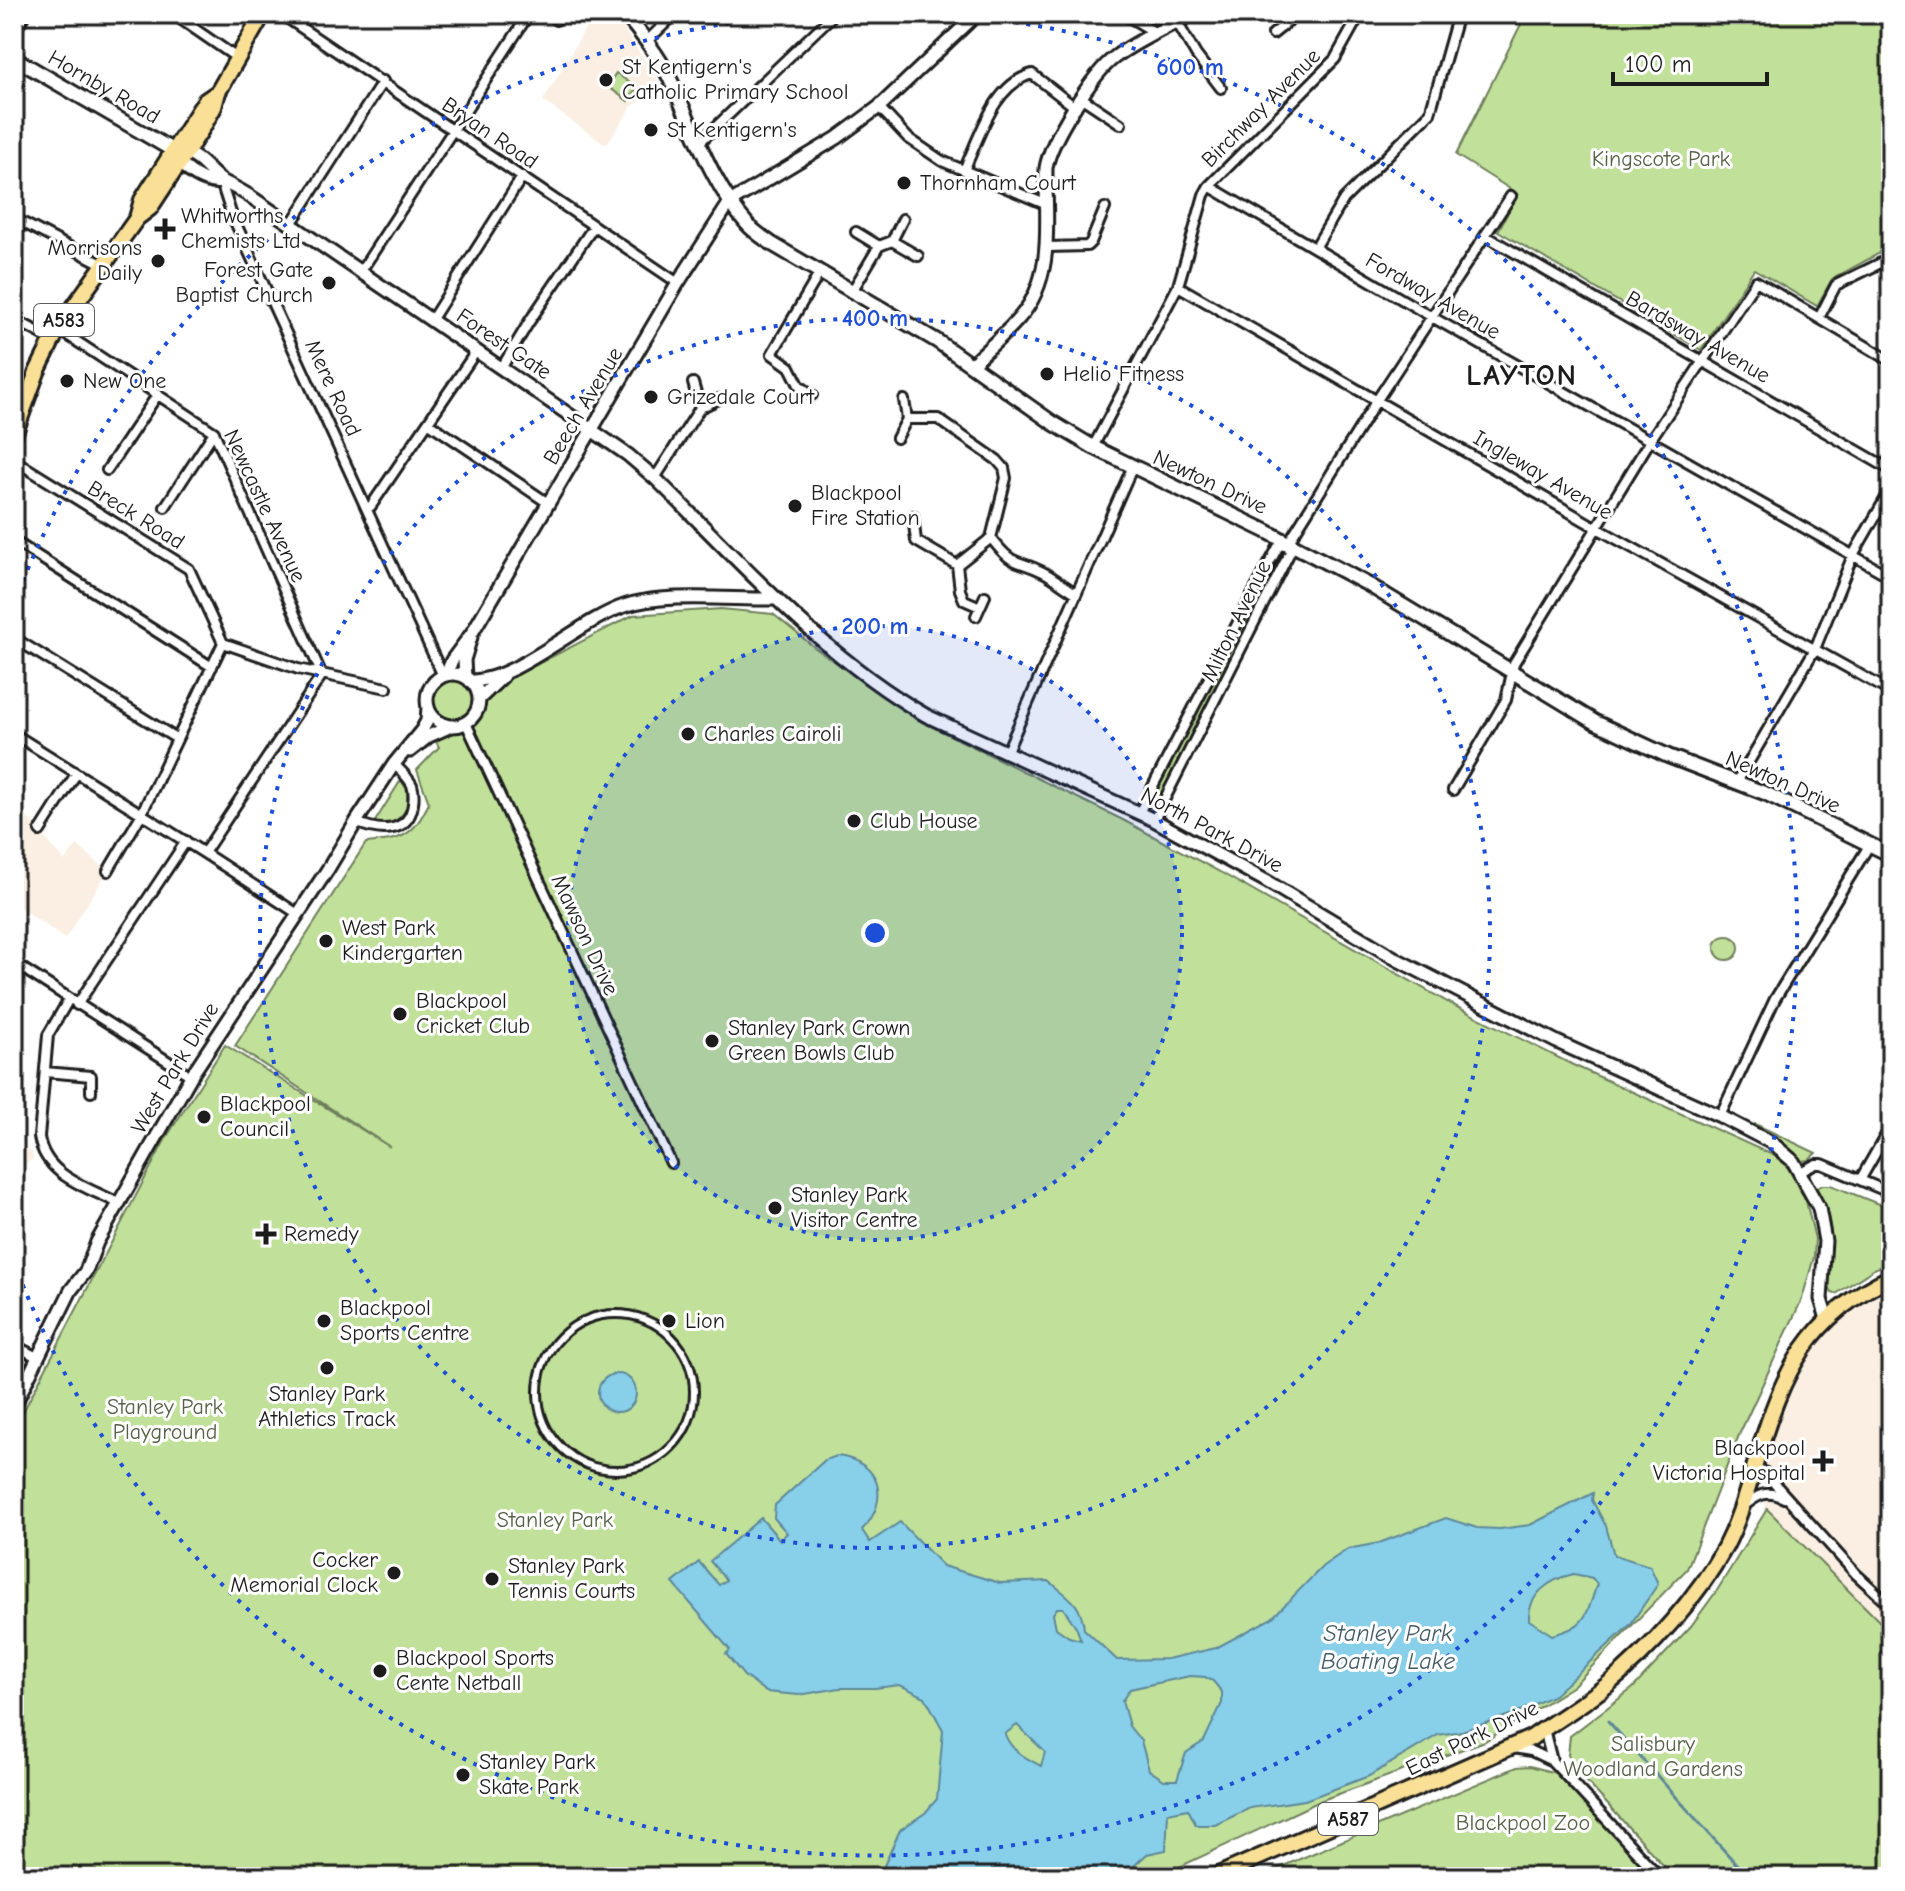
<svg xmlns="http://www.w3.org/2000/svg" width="1905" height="1891" font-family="'Comic Neue',sans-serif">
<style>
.built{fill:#faefe2}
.green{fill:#c1e19a;stroke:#6e7e5b;stroke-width:2}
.water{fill:#88cfea;stroke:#5d8798;stroke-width:2;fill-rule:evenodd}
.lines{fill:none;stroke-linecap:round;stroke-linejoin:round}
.stream{stroke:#5d8798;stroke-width:3}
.pedestrian-casing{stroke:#1c1c1c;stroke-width:12}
.minor-casing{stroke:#1c1c1c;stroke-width:14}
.tertiary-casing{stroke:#1c1c1c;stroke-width:17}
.secondary-casing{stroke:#1c1c1c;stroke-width:18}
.primary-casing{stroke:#1c1c1c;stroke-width:20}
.pedestrian{stroke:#fff;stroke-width:6}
.minor{stroke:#fff;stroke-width:8}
.tertiary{stroke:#fff;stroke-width:11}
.secondary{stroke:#fff;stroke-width:12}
.primary{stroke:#f9e096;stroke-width:14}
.ring{fill:none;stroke:#1d4ed8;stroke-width:4;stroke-dasharray:4 8}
.poi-dot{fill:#1c1c1c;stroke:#fff;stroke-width:3}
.labels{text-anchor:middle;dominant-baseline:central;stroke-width:6;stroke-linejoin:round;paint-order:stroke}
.shield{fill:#fff;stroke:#606060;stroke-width:2}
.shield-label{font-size:20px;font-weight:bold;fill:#1c1c1c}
.poi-label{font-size:22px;fill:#1c1c1c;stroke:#fff;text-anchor:start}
.street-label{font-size:22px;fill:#1c1c1c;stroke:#fff}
.park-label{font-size:22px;fill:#566148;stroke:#fff}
.water-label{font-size:24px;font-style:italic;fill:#425b64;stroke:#fff}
.district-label{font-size:30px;font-weight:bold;letter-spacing:2px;fill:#1c1c1c;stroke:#fff}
.centre{fill:#1d4ed8;stroke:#fff;stroke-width:4}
.ring-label{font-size:24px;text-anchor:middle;font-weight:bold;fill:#1d4ed8;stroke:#fff;stroke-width:6;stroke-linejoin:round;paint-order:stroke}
</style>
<rect width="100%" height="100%" fill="#fff"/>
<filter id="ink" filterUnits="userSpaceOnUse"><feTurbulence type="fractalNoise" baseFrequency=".0125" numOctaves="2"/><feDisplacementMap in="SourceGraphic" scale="16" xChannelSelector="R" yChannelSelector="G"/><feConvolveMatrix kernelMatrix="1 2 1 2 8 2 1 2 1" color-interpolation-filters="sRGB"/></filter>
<g filter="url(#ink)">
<path class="built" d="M594 14H611L621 25 663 88 632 106 606 145 543 101Z
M14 802 65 861 77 845 108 871 65 939 14 903Z
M14 1143 32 1152 33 1159 14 1171Z
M1891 1277V1633L1767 1509 1763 1499 1767 1497 1766 1484 1750 1482 1802 1347Z"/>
<path class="green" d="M1526 14H1891V247L1832 279 1817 306 1754 269 1701 350 1498 231 1518 194 1456 155Z
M616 73 637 88 628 101 607 86Z
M1273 552 1287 558 1159 812 1144 804Z
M721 609 773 614 814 647 914 718 1123 820 1220 872 1451 1004 1573 1065 1775 1156 1788 1168 1806 1201 1815 1239 1814 1257 1802 1299 1739 1435 1687 1569 1573 1686 1485 1741 1322 1800 1158 1877H14V1429L166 1138 225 1045 390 1147 235 1046 366 843C403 839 412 838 429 803L417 770 439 747 434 738 474 723 479 711V685L499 684 633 615Z
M431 701a21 21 0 1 1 42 0a21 21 0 1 1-42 0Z
M401 780 407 790V809C399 819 389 829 374 823Z
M1715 948a12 12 0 1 1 24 0a12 12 0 1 1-24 0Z
M1755 1124 1816 1153 1808 1160 1802 1161 1779 1140 1754 1126Z
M1821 1185H1831L1891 1209V1262L1874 1269 1836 1294 1832 1293C1822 1278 1832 1254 1831 1237 1831 1219 1824 1204 1817 1188Z
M1767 1509 1891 1633V1877H1674L1587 1782 1568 1755 1570 1736 1633 1688 1691 1626 1718 1589Z
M1530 1766 1559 1774 1660 1877H1257L1517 1767Z"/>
<path class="water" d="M598 1393a19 19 0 1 1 38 0a19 19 0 1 1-38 0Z
M837 1456C881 1461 891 1500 862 1530L870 1542 900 1522 943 1566 1000 1583 1049 1581C1068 1597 1082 1603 1084 1629L1117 1660 1167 1659 1216 1648 1272 1618 1323 1566 1348 1549 1379 1543 1446 1518 1477 1528 1500 1529 1530 1525 1593 1493 1592 1500 1606 1526 1614 1555 1650 1566 1658 1584 1630 1625 1554 1695 1516 1713 1462 1731 1438 1735 1369 1776 1305 1800 1250 1808 1215 1825H1196L1188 1809 1168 1813 1166 1850 1147 1854 1122 1877H879L900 1830 925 1813 937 1799 943 1730 925 1697 900 1685 875 1688H840L799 1695 766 1692 744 1676 726 1654 730 1650 673 1583 699 1562 719 1585 726 1580 710 1561 761 1518 780 1540 787 1533 774 1518 775 1505 825 1460ZM1574 1574 1592 1578 1597 1584C1586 1617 1586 1627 1552 1635L1529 1620C1528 1594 1550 1579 1574 1574ZM1057 1608H1063L1076 1627 1081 1640 1069 1637 1056 1628 1053 1614ZM1190 1676 1205 1677 1213 1681 1222 1692V1703L1204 1741 1186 1753 1177 1780H1164L1149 1770 1141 1741 1129 1726 1122 1701 1130 1689ZM1017 1725 1045 1752 1041 1766C1026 1758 1010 1750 1005 1734Z"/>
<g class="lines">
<path class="stream" d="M1608 1721 1748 1877"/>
<defs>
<path id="pedestrian" d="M538 1392a78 78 0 1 1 156 0a78 78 0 1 1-156 0Z"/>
<path id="minor" d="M173 14 237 58
M281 14 678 283
M1124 14 1156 33
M556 20 560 14
M1177 22 1196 55 1221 88
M14 34 25 14
M1273 34 1298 14
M647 41 675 14
M1082 98 1121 124
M879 107 908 138 942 161 1045 204
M699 143 834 14
M964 170C980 137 993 85 1032 74L1076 108
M221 182 231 213 443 676
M1209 186 1432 317 1891 577
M14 218 104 265
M291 224 383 81
M856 232 879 246
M1486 236 1891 470
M892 241 918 256
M1047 247 1087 246 1091 242 1105 208
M1315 248 1344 199 1430 113 1458 14
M361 271 525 20
M1178 286 1597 528 1891 692
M851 293 879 246 892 241 903 219
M1819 318 1836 285 1891 258
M14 319 53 340
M432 319 522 177
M58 329 214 432 322 675
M502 367 529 322 594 226
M693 383 700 408
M812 395 799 385 790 367 772 354 819 274
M907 419H938L997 460 1004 468 1006 478 991 538C1014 568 1015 558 1043 572 1055 578 1065 587 1076 593
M429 423 548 503
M897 438 907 419 904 400
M1093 447 1178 286 1204 195 1209 186 1335 59 1360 14
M14 460 189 569 223 643 298 669 387 688
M107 470 158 394
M655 478 700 408 719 399
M165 507 214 432
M367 509 371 506 477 350
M913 516 916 541 957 565 991 538
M14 541 212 667
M1288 543 1377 400 1511 196
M957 565 960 590 964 600 980 607
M976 616 985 596
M14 638 177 739
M466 723 671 1163
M14 734 204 853 298 914
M1007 751 1132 468
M1737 782 1815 649 1853 555 1891 489
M1453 790 1506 700 1514 663 1651 439 1756 281 1891 361
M1139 813 1249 601 1278 547 1288 543
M1154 820 1290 552 1288 543
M356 822C378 832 409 835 413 804 414 797 414 791 412 785 408 777 401 771 394 764
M40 831 76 774
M204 853 322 675
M108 871 141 815 223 643
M14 963 191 1076
M69 999 48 1035 39 1137C45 1176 87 1187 118 1203
M77 1005 186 841
M45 1072 91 1076V1092
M1720 1116 1775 999 1870 844
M1800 1172 1816 1164H1822L1891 1193
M1860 1180 1891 1126
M14 1345 37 1357
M1754 1469 1764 1472 1856 1574 1891 1606
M1743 1507C1757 1495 1767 1489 1784 1498
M1544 1729 1552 1761
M1514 1748 1531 1751 1552 1761 1660 1877"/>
<path id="tertiary" d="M180 152C200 154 210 175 224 182 234 187 244 192 254 199L628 455 655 478C740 561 822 656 927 716L1154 820 1266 881 1398 960 1557 1042 1720 1116 1772 1143 1793 1161 1819 1208 1825 1241 1821 1299 1827 1319
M176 156C183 170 206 185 221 182
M971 365C987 349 1006 334 1020 317 1056 276 1045 217 1046 168 1050 141 1093 73 1115 57 1138 40 1166 28 1192 14
M427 700a26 26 0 1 1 52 0a26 26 0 1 1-52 0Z
M446 675 452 660 472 633 678 283 730 202 837 138 879 107 977 14
M465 677 464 660 471 637
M470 681C517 681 577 622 624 606 665 592 732 600 777 599
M479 699 503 676
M410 751 429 736 451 726
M14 1406 71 1290 86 1271 97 1242 191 1076 328 869 356 822 394 764 422 730 427 721 428 707"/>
<path id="secondary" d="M625 14C641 34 657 53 668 75 693 125 710 182 747 224 754 232 764 238 772 244L937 341 1053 423 1093 447 1266 531 1369 585 1595 722 1668 756 1767 794 1891 855
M14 58 174 151"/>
<path id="primary" d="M137 218 142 200 205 101 218 92
M14 435 37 372 58 329 137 218 150 208 203 127 214 107 218 92 263 14
M1214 1877 1531 1738C1556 1720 1582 1705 1606 1686 1651 1649 1697 1598 1725 1547 1740 1518 1748 1487 1758 1455 1783 1372 1808 1316 1891 1277"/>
</defs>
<use href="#pedestrian" class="pedestrian-casing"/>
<use href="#minor" class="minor-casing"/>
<use href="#tertiary" class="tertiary-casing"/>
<use href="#secondary" class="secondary-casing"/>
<use href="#primary" class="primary-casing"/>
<use href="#pedestrian" class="pedestrian"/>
<use href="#minor" class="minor"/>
<use href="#tertiary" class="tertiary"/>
<use href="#secondary" class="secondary"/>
<use href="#primary" class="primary"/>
</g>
</g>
<circle cx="875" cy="933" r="307" fill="#1d4ed8" fill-opacity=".12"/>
<g class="ring">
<circle cx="875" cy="933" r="307"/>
<circle cx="875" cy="933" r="615"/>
<path d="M14 603A922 922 0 0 1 795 15M955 15A922 922 0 1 1 14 1263"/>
</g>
<g class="poi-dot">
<circle cx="606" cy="80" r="8"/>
<circle cx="651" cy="130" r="8"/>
<circle cx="904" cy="183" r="8"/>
<path d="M161 217h8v8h8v8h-8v8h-8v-8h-8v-8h8z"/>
<circle cx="158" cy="261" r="8"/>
<circle cx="329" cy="283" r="8"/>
<circle cx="1047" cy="374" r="8"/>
<circle cx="67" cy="381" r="8"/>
<circle cx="651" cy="397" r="8"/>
<circle cx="795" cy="506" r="8"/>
<circle cx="688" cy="734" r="8"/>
<circle cx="854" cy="821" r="8"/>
<circle cx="326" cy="941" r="8"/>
<circle cx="400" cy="1014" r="8"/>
<circle cx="712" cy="1041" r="8"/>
<circle cx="204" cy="1117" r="8"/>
<circle cx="775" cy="1208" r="8"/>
<path d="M262 1222h8v8h8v8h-8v8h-8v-8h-8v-8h8z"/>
<circle cx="324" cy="1321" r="8"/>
<circle cx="669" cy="1321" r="8"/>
<circle cx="327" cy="1368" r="8"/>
<path d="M1819 1449h8v8h8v8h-8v8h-8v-8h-8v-8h8z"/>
<circle cx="394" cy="1573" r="8"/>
<circle cx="492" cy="1579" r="8"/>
<circle cx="380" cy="1671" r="8"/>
<circle cx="463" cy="1775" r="8"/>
</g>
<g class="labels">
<g class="shield">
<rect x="34" y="304" width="60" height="32" rx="6"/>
<rect x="1318" y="1803" width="60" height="32" rx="6"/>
</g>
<g class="shield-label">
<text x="64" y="320">A583</text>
<text x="1348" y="1819">A587</text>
</g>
<g class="poi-label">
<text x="622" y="67">St Kentigern's<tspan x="622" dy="25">Catholic Primary School</tspan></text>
<text x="667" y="130">St Kentigern's</text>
<text x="920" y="183">Thornham Court</text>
<text x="181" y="216">Whitworths<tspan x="181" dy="25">Chemists Ltd</tspan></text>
<text x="142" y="248" text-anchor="end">Morrisons<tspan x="142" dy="25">Daily</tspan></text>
<text x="313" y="270" text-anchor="end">Forest Gate<tspan x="313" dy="25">Baptist Church</tspan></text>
<text x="1063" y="374">Helio Fitness</text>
<text x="83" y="381">New One</text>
<text x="667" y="397">Grizedale Court</text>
<text x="811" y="493">Blackpool<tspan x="811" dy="25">Fire Station</tspan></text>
<text x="704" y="734">Charles Cairoli</text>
<text x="870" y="821">Club House</text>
<text x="342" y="928">West Park<tspan x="342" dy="25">Kindergarten</tspan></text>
<text x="416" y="1001">Blackpool<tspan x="416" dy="25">Cricket Club</tspan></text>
<text x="728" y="1028">Stanley Park Crown<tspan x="728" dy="25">Green Bowls Club</tspan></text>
<text x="220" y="1104">Blackpool<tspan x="220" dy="25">Council</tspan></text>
<text x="791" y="1195">Stanley Park<tspan x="791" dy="25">Visitor Centre</tspan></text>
<text x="284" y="1234">Remedy</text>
<text x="340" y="1308">Blackpool<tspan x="340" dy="25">Sports Centre</tspan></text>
<text x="685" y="1321">Lion</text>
<text x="327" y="1394" text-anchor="middle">Stanley Park<tspan x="327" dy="25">Athletics Track</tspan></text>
<text x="1805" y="1448" text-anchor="end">Blackpool<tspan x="1805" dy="25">Victoria Hospital</tspan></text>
<text x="378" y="1560" text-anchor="end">Cocker<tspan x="378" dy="25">Memorial Clock</tspan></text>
<text x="508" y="1566">Stanley Park<tspan x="508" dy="25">Tennis Courts</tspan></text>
<text x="396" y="1658">Blackpool Sports<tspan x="396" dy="25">Cente Netball</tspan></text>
<text x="479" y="1762">Stanley Park<tspan x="479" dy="25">Skate Park</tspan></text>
</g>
<g class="street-label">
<text transform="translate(104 87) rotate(30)">Hornby Road</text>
<text transform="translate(1261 108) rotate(-45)">Birchway Avenue</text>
<text transform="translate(490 133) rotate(34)">Bryan Road</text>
<text transform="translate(1433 296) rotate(30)">Fordway Avenue</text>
<text transform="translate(1698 337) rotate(30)">Bardsway Avenue</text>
<text transform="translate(504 344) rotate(34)">Forest Gate</text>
<text transform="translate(333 388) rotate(65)">Mere Road</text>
<text transform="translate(583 406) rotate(-59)">Beech Avenue</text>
<text transform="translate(1543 475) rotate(30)">Ingleway Avenue</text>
<text transform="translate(1210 482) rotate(25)">Newton Drive</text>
<text transform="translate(265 506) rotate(65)">Newcastle Avenue</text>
<text transform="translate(136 515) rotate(32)">Breck Road</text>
<text transform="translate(1236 621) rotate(-64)">Milton Avenue</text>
<text transform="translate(1783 782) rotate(24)">Newton Drive</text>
<text transform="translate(1212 830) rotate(28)">North Park Drive</text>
<text transform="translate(585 935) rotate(65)">Mawson Drive</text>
<text transform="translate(175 1068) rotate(-59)">West Park Drive</text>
<text transform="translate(1472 1738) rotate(-26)">East Park Drive</text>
</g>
<g class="park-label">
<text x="1661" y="159">Kingscote Park</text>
<text x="165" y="1407">Stanley Park<tspan x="165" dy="25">Playground</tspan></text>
<text x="555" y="1520">Stanley Park</text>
<text x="1653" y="1744">Salisbury<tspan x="1653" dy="25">Woodland Gardens</tspan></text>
<text x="1523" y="1823">Blackpool Zoo</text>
</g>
<g class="water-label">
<text x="1388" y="1633">Stanley Park<tspan x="1388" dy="28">Boating Lake</tspan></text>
</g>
<g class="district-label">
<text x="1522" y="375">LAYTON</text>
</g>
</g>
<circle cx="875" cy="933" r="12" class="centre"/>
<g class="ring-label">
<text x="1190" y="75">600 m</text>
<text x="875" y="326">400 m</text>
<text x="875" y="634">200 m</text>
</g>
<rect width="1905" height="1891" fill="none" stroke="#fff" stroke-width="48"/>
<rect x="24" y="24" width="1857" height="1843" fill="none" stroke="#1c1c1c" stroke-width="3" filter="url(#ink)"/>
<path d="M1613 72v12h154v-12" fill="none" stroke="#1c1c1c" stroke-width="4"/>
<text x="1625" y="72" font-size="24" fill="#1c1c1c" stroke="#ffffff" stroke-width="6" paint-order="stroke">100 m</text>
</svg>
